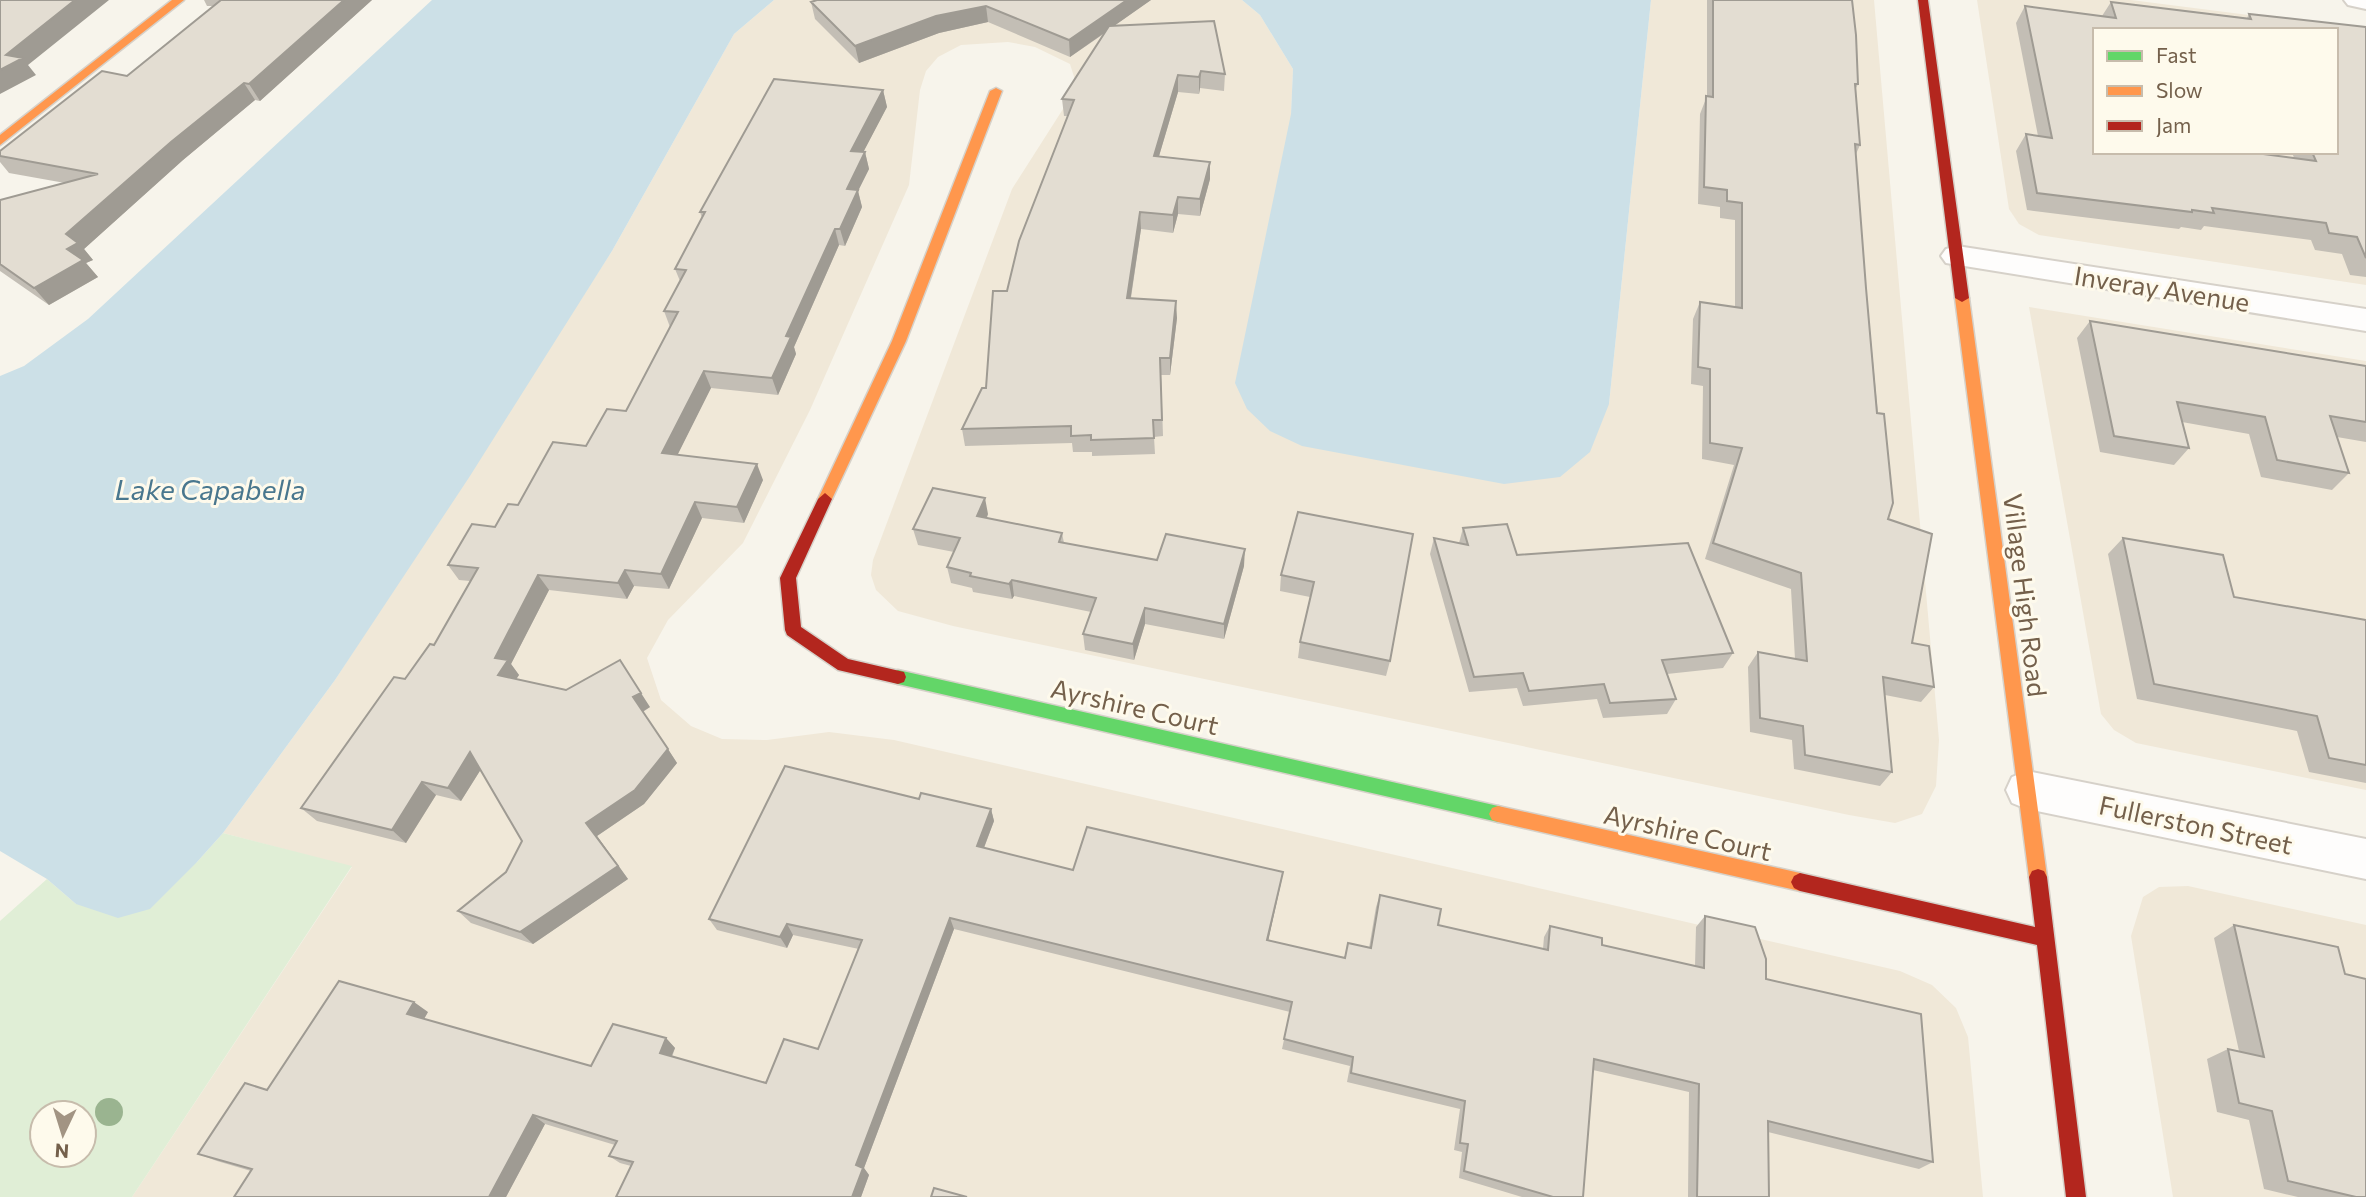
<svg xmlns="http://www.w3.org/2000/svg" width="2366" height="1197" font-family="Commissioner,sans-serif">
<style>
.residential{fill:#f0e8d8;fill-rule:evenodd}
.green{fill:#e0eed6;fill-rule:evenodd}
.water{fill:#cce0e7}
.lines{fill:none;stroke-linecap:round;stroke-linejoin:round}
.street-casing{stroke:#d6d1c9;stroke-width:4}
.fast-casing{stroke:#d6d1c9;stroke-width:3}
.slow-casing{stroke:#d6d1c9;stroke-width:3}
.jam-casing{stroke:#d6d1c9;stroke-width:3}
.street{fill:#fefdfc;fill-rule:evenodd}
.fast{fill:#63d668;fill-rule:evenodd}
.slow{fill:#ff974d;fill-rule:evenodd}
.jam{fill:#b3261e;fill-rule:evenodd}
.tree{fill:#9ab490}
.wall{fill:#c3beb5;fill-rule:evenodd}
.shaded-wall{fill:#9f9b93}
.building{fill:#e3ddd2;stroke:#9f9b93;stroke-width:2;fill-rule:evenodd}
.labels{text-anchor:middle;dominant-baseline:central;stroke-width:6;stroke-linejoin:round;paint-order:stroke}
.street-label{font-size:26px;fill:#74604b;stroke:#fefaec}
.water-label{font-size:28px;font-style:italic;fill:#49778e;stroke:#fefaec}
</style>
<rect width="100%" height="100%" fill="#f7f4eb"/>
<path class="residential" d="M774 0H1242L1260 15 1293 69 1291 114 1609 404 1651 0H1874L1939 740 1936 786 1922 814 1895 823 1849 815 953 626 898 611 876 590 871 575 873 560 1012 189 1070 98 1076 83 1070 64 1035 47 1008 42 961 45 938 57 926 71 920 90 909 185 810 410 743 543 668 620 647 658 661 700 691 726 722 739 767 740 829 732 894 740 1900 971 1932 985 1956 1008 1968 1037 1983 1197H132L352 867 223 833 335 680 612 251 734 34Z
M1977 0H2131L2366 30V285L2039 235 2019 224 2009 209ZM2095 30H2336V152H2095Z
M2029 307 2366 361V790L2136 743 2114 730 2101 714Z
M2188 886 2366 925V1197H2173L2131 936 2143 897 2159 887Z"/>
<path class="green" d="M223 833 352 866 132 1197H0V921L47 879 76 904 197 862ZM42 1113H84V1155H42Z"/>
<path class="water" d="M432 0H774L734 34 612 251 470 476 335 680 223 833 197 862 150 909 118 918 76 904 47 879 0 851V376L24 366 88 319Z
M1242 0H1651L1609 404 1590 452 1560 477 1504 484 1302 446 1270 431 1247 409 1235 383 1291 114 1293 69 1260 15Z"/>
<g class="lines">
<defs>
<path id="street" d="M2344 0H2366V9L2348 5Z
M1957 246 2366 309V331L1946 263 1941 256 1946 249Z
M2027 771 2366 839V879L2027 809 2012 803 2006 790 2012 777Z"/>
<path id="fast" d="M898 670 1498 806 1504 808 1507 814 1504 820 1498 822 898 684 892 682 890 677 892 672Z"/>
<path id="slow" d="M172 0H184L0 145V135Z
M996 88 1002 91 906 341 832 499 825 505 820 503 818 499 892 341 990 91Z
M1962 294 1969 298 2047 877 2044 883 2038 885 2032 883 2029 877 1955 298Z
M1498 806 1800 873 1806 876 1809 882 1806 888 1800 891 1498 822 1492 820 1489 814 1492 808Z"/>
<path id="jam" d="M1918 0H1928L1969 298 1962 302 1955 298Z
M825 493 832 499 796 578 801 627 848 659 904 672 906 677 904 682 898 684 838 670 787 635 785 630 780 578 818 499Z
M2038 869 2044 871 2047 877 2086 1197H2066L2037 945 1800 891 1794 888 1791 882 1794 876 1800 873 2035 927 2029 877 2032 871Z"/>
</defs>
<use href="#street" class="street-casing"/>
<use href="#fast" class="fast-casing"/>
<use href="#slow" class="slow-casing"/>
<use href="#jam" class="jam-casing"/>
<use href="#street" class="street"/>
<use href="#fast" class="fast"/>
<use href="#slow" class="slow"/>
<use href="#jam" class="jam"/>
</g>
<circle class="tree" cx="109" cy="1112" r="14"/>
<path class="wall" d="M204 0H372L260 101 255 100 183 160 84 249 93 260 86 263 98 277 49 305 0 271V200L65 183 9 173 0 162V151L127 76 213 6H207Z
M1151 0 1115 25 1225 74 1224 91 1200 88 1199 94 1178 92 1159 156 1210 162V179L1200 216 1178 214 1173 233 1141 229 1131 298 1177 318 1170 375H1161L1163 436 1154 437 1155 454 1092 456V452H1073L1072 443 965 446 962 429 986 388 1007 291 1068 116H1064L1062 99 1105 33 1070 57 988 22 939 33 859 63 815 19 811 2Z
M1707 0H1852L1858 84 1855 90 1860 145 1856 154 1866 288 1888 519 1912 643 1934 687 1921 702 1885 695 1892 772 1880 786 1794 769 1792 740 1750 732 1748 667 1758 652 1795 659 1791 589 1705 559 1734 465 1702 459 1703 386 1691 384 1693 319 1700 302 1735 307V220L1720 218V207L1698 204 1700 114 1707 96Z
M2111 2 2247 18 2249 14 2366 27V277L2350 275 2342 254 2315 250 2311 240 2204 226 2201 230 2181 227 2179 229 2027 210 2016 151 2026 134 2038 136 2016 23 2025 6 2102 16ZM2095 30H2336V152H2292L2294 158 2095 152Z
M883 90 887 107 863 152H865L869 169 858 191 862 207 845 246 839 245 794 347 796 354 778 395 711 388 677 455 763 480 744 523 702 518 669 589 634 586 627 599 549 590 511 664 519 675 516 679 650 707 643 712 677 763 644 804 597 836 628 879 533 944 471 923 458 911 506 872 522 841 481 769 461 801 436 795 406 843 317 821 301 808 405 679 434 645 470 581 459 580 448 565 495 527 518 505 626 411 670 327 664 311 680 281 675 269 702 218 700 212Z
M2090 321 2366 366V442L2337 437 2349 473 2332 490 2261 477 2249 434 2182 422 2189 448 2174 465 2100 452 2077 338Z
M1298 512 1390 661 1386 676 1298 658 1300 642 1310 597 1280 591 1281 575Z
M988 514 987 518 1062 533 1064 543 1157 560 1244 566 1224 639 1145 624 1134 660 1085 650 1083 634 1091 612 1014 596 1012 599 973 592 972 588 951 583 947 567 954 552 918 545 913 529Z
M1463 528 1517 555 1733 653 1723 668 1667 674 1676 699 1667 714 1603 718 1597 699 1523 706 1517 688 1469 692 1430 554 1434 538 1459 543Z
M2123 538 2234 597 2366 620V783L2309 772 2297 731 2137 699 2108 554Z
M919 799 991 809 994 821 984 848 1073 870 1283 872 1268 940 1344 958 1369 948 1376 907 1380 895 1438 925 1543 949 1544 937 1550 926 1602 945 1695 966 1696 927 1705 916 1766 979 1933 1162 1919 1169 1768 1132 1769 1197H1688L1689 1092 1593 1070 1583 1197H1522L1459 1178 1462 1152 1454 1150 1460 1109 1347 1082 1350 1066 1282 1049 1290 1012 954 929 864 1168 869 1175 861 1197H616L631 1166 620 1163 609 1156 615 1145 545 1124 506 1197H234L251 1171 217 1161 198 1154 267 1090 428 1012 424 1019 591 1066 666 1038 675 1048 672 1057 766 1083 818 1049 859 949 793 935 787 948 717 930 709 919Z
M2234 925 2366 1197H2298L2264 1189 2249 1120 2217 1112 2207 1059 2228 1049 2239 1051 2214 938Z"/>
<path class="shaded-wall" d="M75 0H109L28 65 36 75 0 94V70L6 55Z
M344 0H372L260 101 249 84Z
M1127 0H1151L1070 57 1069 40Z
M986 6 988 22 939 33 859 63 855 46 936 16Z
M1201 71 1200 88 1199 94V77Z
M1178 75V92L1154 173V156Z
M244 83 255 100 183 160 84 249 93 260 86 263 98 277 49 305 34 288 67 249 66 234 171 142Z
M883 90 887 107 855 168 851 151Z
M865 152 869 169 858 191 862 207 845 246 840 229 847 189Z
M1210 162V179L1200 216V199Z
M1178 197V214L1173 233V215Z
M1140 212 1141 229 1128 315 1127 298Z
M835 229 839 245 794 347 796 354 778 395 772 378 786 336Z
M1176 301 1177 318 1170 375V358Z
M704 371 711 388 670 470 662 453Z
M757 464 763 480 744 523 737 507Z
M985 498 988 514 980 532 977 516Z
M695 502 702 518 669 589 661 574Z
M1245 549 1244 566 1224 639V624Z
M625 570 634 586 627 599 618 583Z
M538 575 549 590 511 664 519 675 509 690 498 675 495 658Z
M1012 580 1014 596 1012 599 1009 584Z
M1145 608V624L1134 660 1133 644Z
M641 693 650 707 642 712 633 697Z
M668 749 677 763 644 804 597 836 628 879 533 944 520 932 586 823Z
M470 752 483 766 461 801 448 788Z
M422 782 436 795 406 843 392 830Z
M991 809 994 821 980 858 977 846Z
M1283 872 1281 883 1266 951 1267 940Z
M950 918 954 929 864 1168 869 1175 861 1197H852L856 1165Z
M787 924 793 935 787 948 780 937Z
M414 1002 428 1012 421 1024 407 1014Z
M666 1038 675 1048 669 1062 660 1053Z
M533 1115 545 1124 506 1197H489Z"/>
<path class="building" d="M0 0H75L6 55 23 58 0 70Z
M221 0H344L249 84 244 83 171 142 66 234 78 243 67 249 83 260 34 288 0 264V200L98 174 0 156V151L102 71 127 76Z
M817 0H1127L1069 40 986 6 936 16 855 46 811 2Z
M1713 0H1852L1856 35 1858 84H1855L1860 145 1855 144 1866 288 1877 413 1884 414 1893 503 1888 519 1932 534 1912 643 1929 646 1934 687 1883 677 1892 772 1805 755 1803 726 1760 718 1758 652 1807 661 1801 573 1713 543 1742 448 1710 443V369L1698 367 1700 302 1742 308V203L1727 201V190L1704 187 1706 96 1713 97Z
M2111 2 2251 19 2249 14 2366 27V258L2357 237 2329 233 2326 223 2212 208 2214 213 2192 210V212L2037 193 2026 134 2052 138 2025 6 2116 18ZM2095 30H2336V152H2312L2316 161 2248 152H2095Z
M1214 21 1225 74 1201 71 1199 77 1178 75 1154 156 1210 162 1200 199 1178 197 1173 215 1140 212 1127 298 1176 301 1170 358H1160L1162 420H1153L1154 438 1091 440V435L1071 436V426L962 429 982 388H986L993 291H1007L1019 241 1074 100 1062 99 1109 26Z
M774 79 883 90 851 151 865 152 847 189 858 190 840 229H835L786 336 791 337 772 378 704 371 662 453 757 464 737 507 695 502 661 574 625 570 618 583 538 575 495 658 508 660 498 675 566 690 620 660 641 693 633 697 668 749 635 790 586 823 618 866 520 932 458 911 506 872 522 841 470 752 448 788 422 782 392 830 301 808 394 677 405 679 430 644 434 645 478 568 448 565 472 524 495 527 508 504 518 505 553 442 586 446 607 409 626 411 678 312 664 311 686 270 675 269 705 212H700Z
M2090 321 2366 366V422L2330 416 2349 473 2277 460 2265 417 2177 402 2189 448 2114 436Z
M933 488 985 498 977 516 1062 533 1059 542 1157 560 1166 534 1245 549 1224 624 1145 608 1133 644 1083 634 1096 598 1012 580 1009 584 970 576 971 573 947 567 960 538 913 529Z
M1298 512 1413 534 1390 661 1300 642 1314 582 1281 575Z
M1507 524 1517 555 1688 543 1733 653 1662 660 1676 699 1610 703 1604 684 1529 691 1523 673 1474 677 1434 538 1468 545 1463 528Z
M2123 538 2223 555 2234 597 2366 620V765L2329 758 2317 716 2154 684Z
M785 766 919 799 921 793 991 809 977 846 1073 870 1087 827 1283 872 1267 940 1345 958 1348 943 1371 948 1380 895 1441 909 1438 925 1548 950 1550 926 1602 938V945L1704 968 1705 916 1755 927 1766 959V979L1921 1014 1933 1162 1768 1121 1769 1197H1697L1699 1084 1594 1059 1583 1197H1553L1464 1171 1468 1144 1460 1143 1465 1101 1351 1073 1353 1057 1284 1039 1292 1002 950 918 856 1165 863 1168 852 1197H616L633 1162 609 1156 617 1141 533 1115 489 1197H234L252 1169 198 1154 245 1083 267 1090 339 981 414 1002 407 1014 591 1066 613 1024 666 1038 660 1053 766 1083 784 1039 818 1049 862 940 787 924 780 937 709 919Z
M2234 925 2338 947 2345 974 2366 979V1197H2356L2288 1181 2272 1111 2239 1103 2228 1049 2264 1057Z
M934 1188 967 1197H931Z"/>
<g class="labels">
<g class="street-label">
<text transform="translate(2162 288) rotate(9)">Inveray Avenue</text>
<text transform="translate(2026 595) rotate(83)">Village High Road</text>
<text transform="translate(1135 706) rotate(13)">Ayrshire Court</text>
<text transform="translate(2196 824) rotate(12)">Fullerston Street</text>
<text transform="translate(1688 832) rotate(13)">Ayrshire Court</text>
</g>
<g class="water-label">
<text x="210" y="489">Lake Capabella</text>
</g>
</g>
<rect x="2093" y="28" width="245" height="126" fill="#fefaec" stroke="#c7bcac" stroke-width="2"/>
<rect x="2107" y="51" width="35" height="10" fill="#63d668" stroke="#c7bcac" stroke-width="2"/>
<text x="2156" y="63" font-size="21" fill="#74604b">Fast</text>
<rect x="2107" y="86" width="35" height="10" fill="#ff974d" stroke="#c7bcac" stroke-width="2"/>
<text x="2156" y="98" font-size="21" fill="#74604b">Slow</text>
<rect x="2107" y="121" width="35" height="10" fill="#b3261e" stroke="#c7bcac" stroke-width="2"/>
<text x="2156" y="133" font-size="21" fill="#74604b">Jam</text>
<g transform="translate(63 1134) rotate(184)"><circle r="33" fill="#fefaec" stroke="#c7bcac" stroke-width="2"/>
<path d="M0-5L12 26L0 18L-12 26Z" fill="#a29483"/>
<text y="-10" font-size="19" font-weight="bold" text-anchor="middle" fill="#74604b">N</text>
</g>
</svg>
